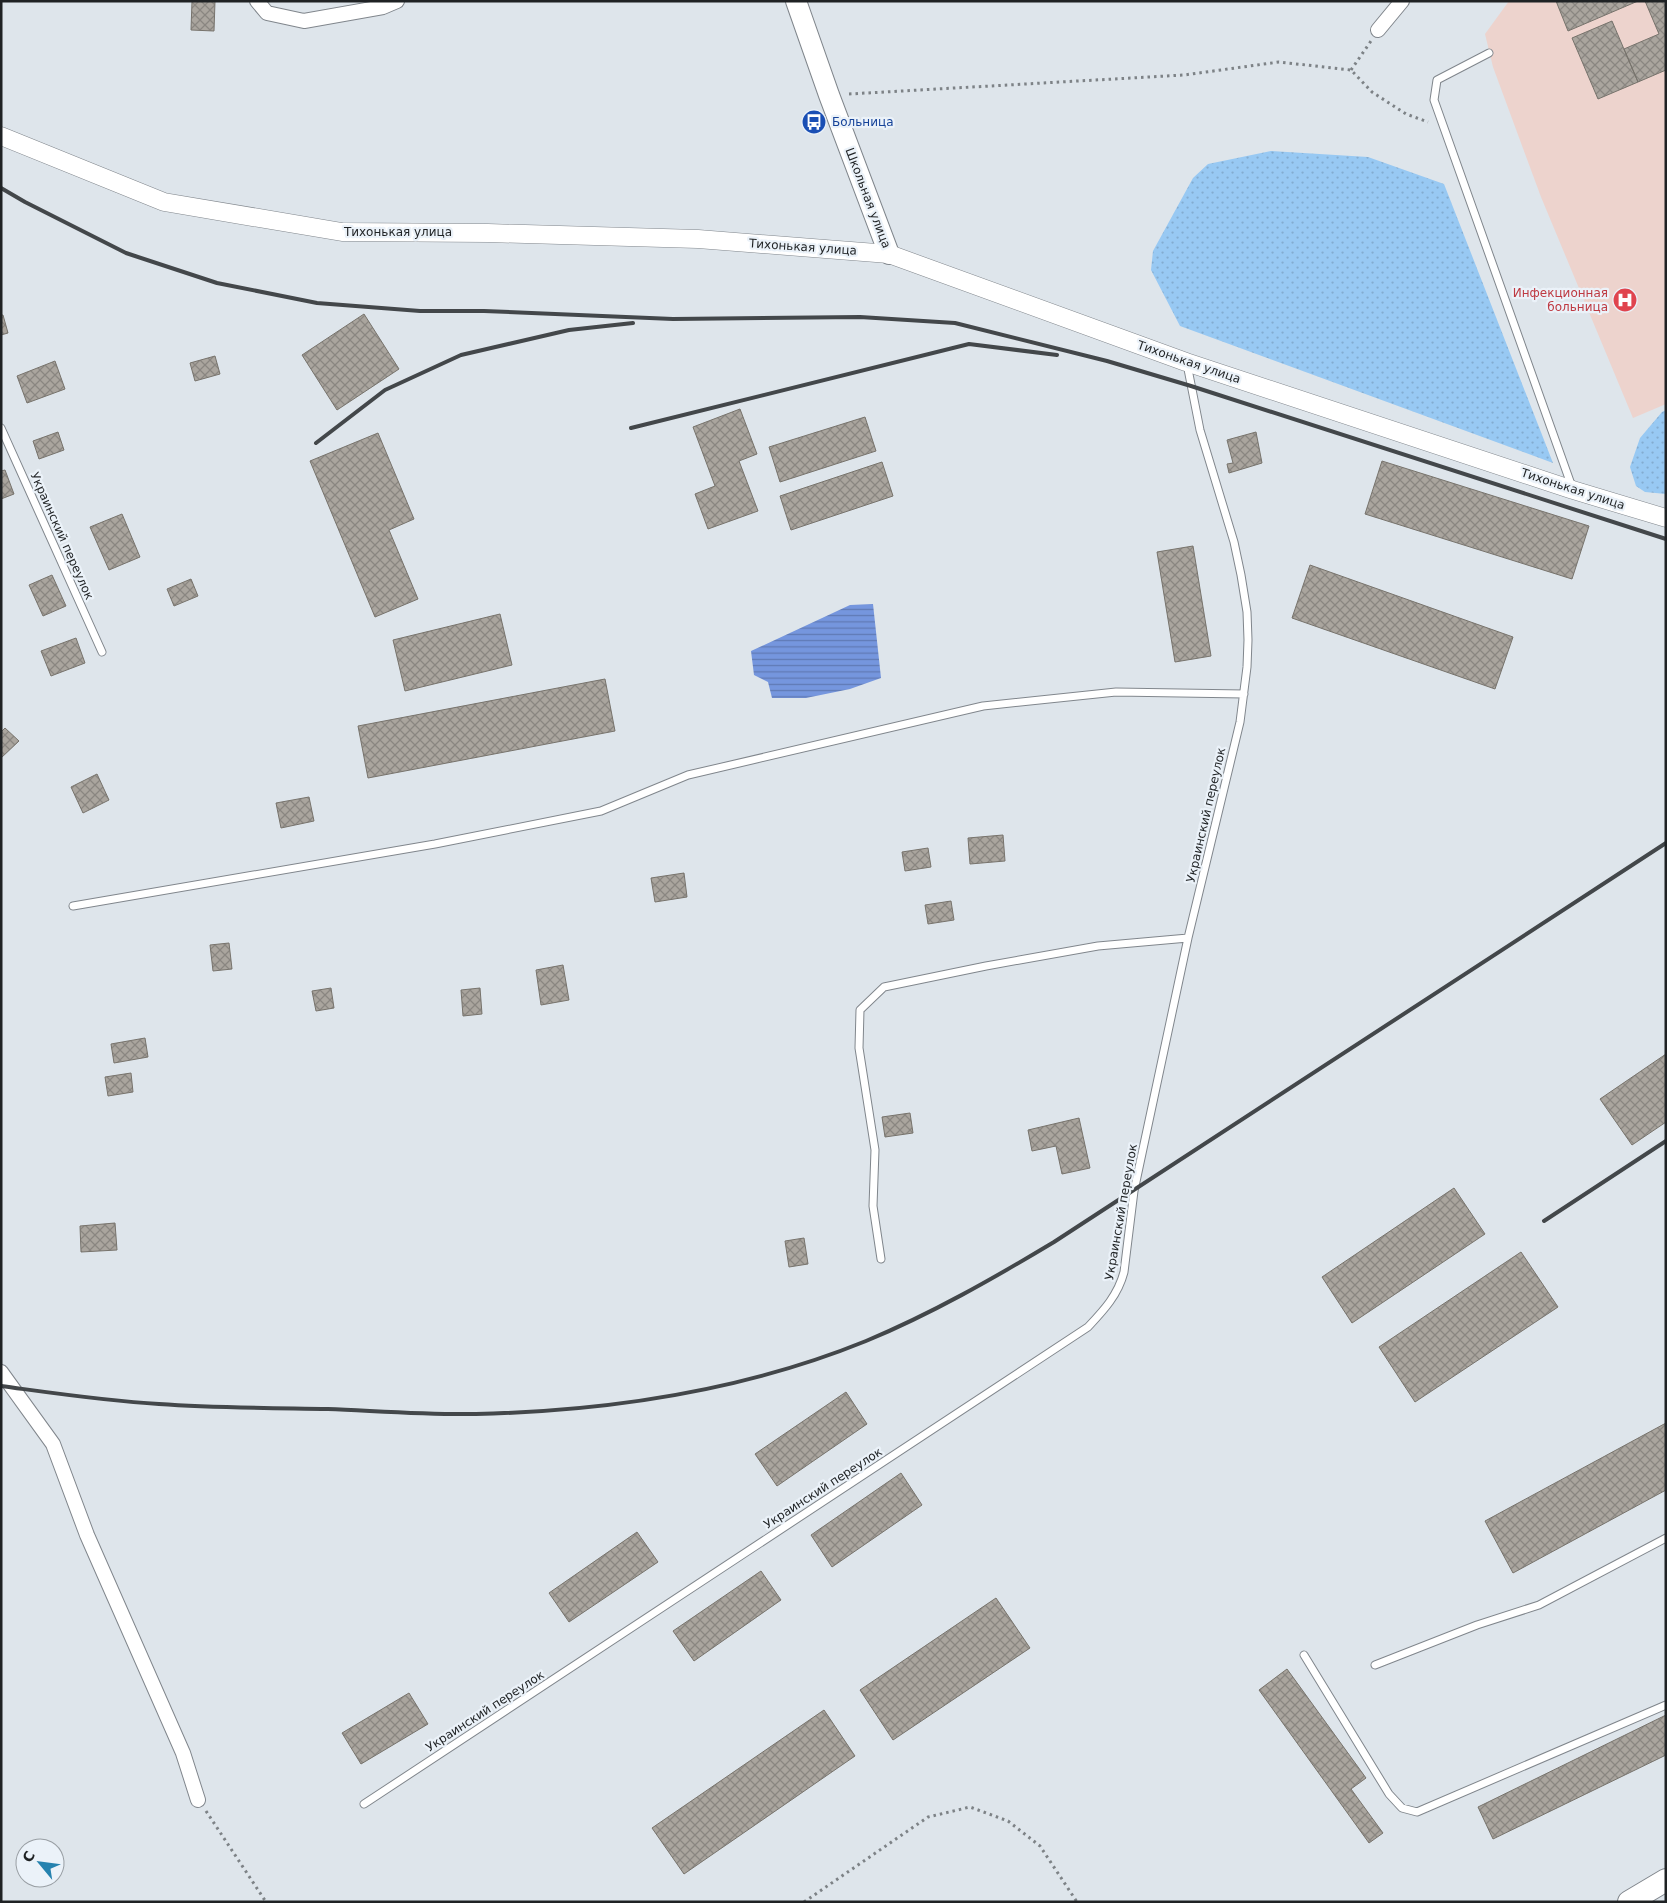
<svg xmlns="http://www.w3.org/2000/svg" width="1667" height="1903" font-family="'DejaVu Sans',sans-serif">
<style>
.medical{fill:#edd3cd}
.grass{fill:url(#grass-dots)}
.water{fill:url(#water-rules)}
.building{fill:url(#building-cross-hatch);stroke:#77736c}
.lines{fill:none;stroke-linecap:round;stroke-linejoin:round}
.service-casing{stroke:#80868c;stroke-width:9}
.minor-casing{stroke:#80868c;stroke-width:16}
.tertiary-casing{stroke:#80868c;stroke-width:19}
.secondary-casing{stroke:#80868c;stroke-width:22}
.primary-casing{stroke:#80868c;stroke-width:24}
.path{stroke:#7d8286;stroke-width:3;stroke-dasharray:2.5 4;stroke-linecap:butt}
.service{stroke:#fff;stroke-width:7}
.minor{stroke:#fff;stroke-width:14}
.tertiary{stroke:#fff;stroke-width:18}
.secondary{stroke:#fff;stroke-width:20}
.primary{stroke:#fff;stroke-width:22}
.rail{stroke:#43474a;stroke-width:4}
.labels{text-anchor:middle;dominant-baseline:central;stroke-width:4.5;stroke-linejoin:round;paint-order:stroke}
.transit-label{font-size:12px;fill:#164399;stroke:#ebf2f9;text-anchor:start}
.street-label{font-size:12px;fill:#1f2224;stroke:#ebf2f9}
.health-label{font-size:12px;fill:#be3a42;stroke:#ebf2f9;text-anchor:end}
</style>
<defs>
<pattern id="grass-dots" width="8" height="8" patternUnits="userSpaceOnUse" patternTransform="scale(1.25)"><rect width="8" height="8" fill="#98c9f3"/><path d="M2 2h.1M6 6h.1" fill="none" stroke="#83acd0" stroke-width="1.8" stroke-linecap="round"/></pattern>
<pattern id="water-rules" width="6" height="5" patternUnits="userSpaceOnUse" patternTransform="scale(1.25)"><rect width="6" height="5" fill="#7596de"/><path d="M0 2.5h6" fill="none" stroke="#5f7ab4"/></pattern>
<pattern id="building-cross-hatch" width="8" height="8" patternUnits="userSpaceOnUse" patternTransform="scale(1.25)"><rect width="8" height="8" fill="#aaa59e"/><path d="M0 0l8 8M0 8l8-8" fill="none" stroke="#8a8681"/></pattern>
</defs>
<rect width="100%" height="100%" fill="#dee5eb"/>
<path class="medical" d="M1509 1H1666V404L1633 418 1541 197 1493 67 1485 34Z"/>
<path class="grass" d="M1271 151 1368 157 1444 184 1553 463 1180 326 1151 270 1153 251 1193 178 1208 164Z
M1666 410V494L1645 492 1636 486 1630 467 1640 438 1662 412Z"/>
<path class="water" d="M873 604 881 678 850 689 806 698H772L768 682 754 675 751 651 850 605Z"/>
<path class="building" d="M192 1H215L214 31 191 30Z
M1556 1H1638L1568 31Z
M1645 1H1666V70L1638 82 1624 49 1659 34Z
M1612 21 1638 82 1598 99 1572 38Z
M364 314 399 369 337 410 302 355Z
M1 315H3L8 333 1 335Z
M215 356 220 374 195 381 190 363Z
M55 361 65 389 27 403 17 376Z
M740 409 757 454 739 461 758 511 708 529 695 494 715 486 693 427Z
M865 417 876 451 780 482 769 447Z
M58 432 64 450 39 459 33 441Z
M1256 432 1262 463 1229 473 1227 464 1233 463 1227 440Z
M378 433 414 519 389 530 418 599 375 617 310 461Z
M1382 461 1589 526 1572 579 1365 514Z
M882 462 893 496 791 530 780 496Z
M5 470 14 494 1 499V471Z
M122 514 140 557 109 570 90 527Z
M1193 546 1211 656 1175 662 1157 552Z
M1310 565 1513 637 1495 689 1292 618Z
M52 575 66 606 43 616 29 585Z
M191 579 198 596 174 606 167 589Z
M500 614 512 665 405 691 393 640Z
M76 638 85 663 51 676 41 651Z
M605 679 615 731 368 778 358 726Z
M5 728 19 741 1 758V732Z
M97 774 109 800 83 813 71 787Z
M309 797 314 821 281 828 276 803Z
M1003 835 1005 861 970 864 968 838Z
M928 848 931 867 905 871 902 852Z
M684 873 687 897 655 902 651 878Z
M951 901 954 920 928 924 925 905Z
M229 943 232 969 213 971 210 945Z
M563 965 569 1000 541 1005 536 970Z
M331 988 334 1008 316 1011 312 991Z
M480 988 482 1014 463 1016 461 990Z
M145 1038 148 1057 114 1063 111 1044Z
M1666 1054V1122L1632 1145 1600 1099Z
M131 1073 133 1092 108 1096 105 1077Z
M910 1113 913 1133 885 1137 882 1117Z
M1079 1118 1090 1168 1062 1174 1056 1146 1032 1151 1028 1130Z
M1454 1188 1485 1234 1352 1323 1322 1277Z
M115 1223 117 1250 81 1252 80 1226Z
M804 1238 808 1264 789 1267 785 1241Z
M1521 1252 1558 1307 1415 1402 1379 1347Z
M846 1392 867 1424 777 1486 755 1454Z
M1666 1423V1490L1513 1573 1485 1521Z
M901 1473 922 1505 832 1567 811 1535Z
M637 1532 658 1562 569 1622 549 1593Z
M761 1571 781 1600 694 1661 673 1631Z
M996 1598 1030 1648 893 1740 860 1690Z
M1287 1669 1366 1778 1351 1789 1383 1833 1369 1843 1259 1690Z
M409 1693 428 1724 361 1764 342 1733Z
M824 1710 855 1756 684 1874 652 1828Z
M1666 1715V1755L1493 1839 1478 1807Z"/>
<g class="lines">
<defs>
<path id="service" d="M1489 53 1437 80 1434 100 1572 487
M1 428 102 652
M73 906 435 844 601 811 688 775 983 706 1116 692 1244 694
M881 1259 873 1206 875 1150 859 1048 860 1010 884 987 986 966 1098 946 1188 938
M1304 1655 1389 1794 1402 1808 1417 1812 1666 1705
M1375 1665 1477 1625 1539 1605 1666 1538
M364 1804 1088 1327C1104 1310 1118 1295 1124 1272L1134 1191 1188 938 1240 722 1247 667 1248 640 1247 612 1241 575 1234 542 1200 430 1187 364"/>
<path id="minor" d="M257 1 267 13 304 21 383 7 397 1
M1378 30 1402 1
M1 1372 53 1444 87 1535 183 1753 198 1800"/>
<path id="tertiary" d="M1 136 164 202 342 232 488 233 698 239 889 254 1186 362 1573 490 1666 518"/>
<path id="secondary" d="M796 1 829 95 889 254"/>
<path id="primary" d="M1629 1902 1666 1880"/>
</defs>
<use href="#service" class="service-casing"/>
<use href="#minor" class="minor-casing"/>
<use href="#tertiary" class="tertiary-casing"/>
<use href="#secondary" class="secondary-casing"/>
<use href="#primary" class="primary-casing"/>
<path class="path" d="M1351 70 1371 41
M849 94 1184 75 1279 62 1351 70 1372 92 1406 114 1428 122
M206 1811 266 1902
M804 1902 928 1817 970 1807 1008 1821 1040 1846 1077 1902"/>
<use href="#service" class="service"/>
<use href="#minor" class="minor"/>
<use href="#tertiary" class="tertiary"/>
<use href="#secondary" class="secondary"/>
<use href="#primary" class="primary"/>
<path class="rail" d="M1 188 25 202 126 253 217 283 317 303 420 311H484L673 319 860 317 955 323 1107 361 1191 386 1666 539
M631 428 969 344 1057 355
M316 443 385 390 461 355 569 330 633 323
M1544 1221 1666 1141
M1 1386C53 1393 106 1401 159 1404 215 1408 272 1408 328 1409 377 1411 427 1415 476 1414 608 1411 743 1391 866 1341 931 1314 994 1278 1054 1242L1666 843"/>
</g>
<defs>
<symbol id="bus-disc" viewBox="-11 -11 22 22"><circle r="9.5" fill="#1a4fb4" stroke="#ebf2f9"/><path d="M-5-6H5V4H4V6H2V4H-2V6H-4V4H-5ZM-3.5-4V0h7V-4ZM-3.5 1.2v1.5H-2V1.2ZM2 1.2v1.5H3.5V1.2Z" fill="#fff"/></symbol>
<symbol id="hospital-disc" viewBox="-11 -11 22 22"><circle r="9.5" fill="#e0444e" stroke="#ebf2f9"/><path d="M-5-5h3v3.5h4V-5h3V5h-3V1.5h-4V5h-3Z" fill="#fff"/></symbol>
</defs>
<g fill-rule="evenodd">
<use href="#bus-disc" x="800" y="108" width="28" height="28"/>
<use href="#hospital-disc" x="1611" y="286" width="28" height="28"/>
</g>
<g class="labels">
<g class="transit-label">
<text x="832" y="122">Больница</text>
</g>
<g class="street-label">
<text transform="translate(868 198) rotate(69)">Школьная улица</text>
<text x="398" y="232">Тихонькая улица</text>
<text transform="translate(803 247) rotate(4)">Тихонькая улица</text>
<text transform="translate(1189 362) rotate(19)">Тихонькая улица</text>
<text transform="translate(1573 489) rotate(18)">Тихонькая улица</text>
<text transform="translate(62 536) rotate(66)">Украинский переулок</text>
<text transform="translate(1206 815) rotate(-77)">Украинский переулок</text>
<text transform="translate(1121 1212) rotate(-80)">Украинский переулок</text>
<text transform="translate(823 1488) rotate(-33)">Украинский переулок</text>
<text transform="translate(485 1711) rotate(-33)">Украинский переулок</text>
</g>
<g class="health-label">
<text x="1608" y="293">Инфекционная<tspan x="1608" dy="14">больница</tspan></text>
</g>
</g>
<rect width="1667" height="1903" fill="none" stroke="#1f2224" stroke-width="5"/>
<g transform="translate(40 1863) rotate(299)"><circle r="24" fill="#ebf2f9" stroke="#999fa4"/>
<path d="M0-4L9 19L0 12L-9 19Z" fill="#2582af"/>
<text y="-8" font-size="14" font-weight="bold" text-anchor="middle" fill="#1f2224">С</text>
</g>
</svg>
